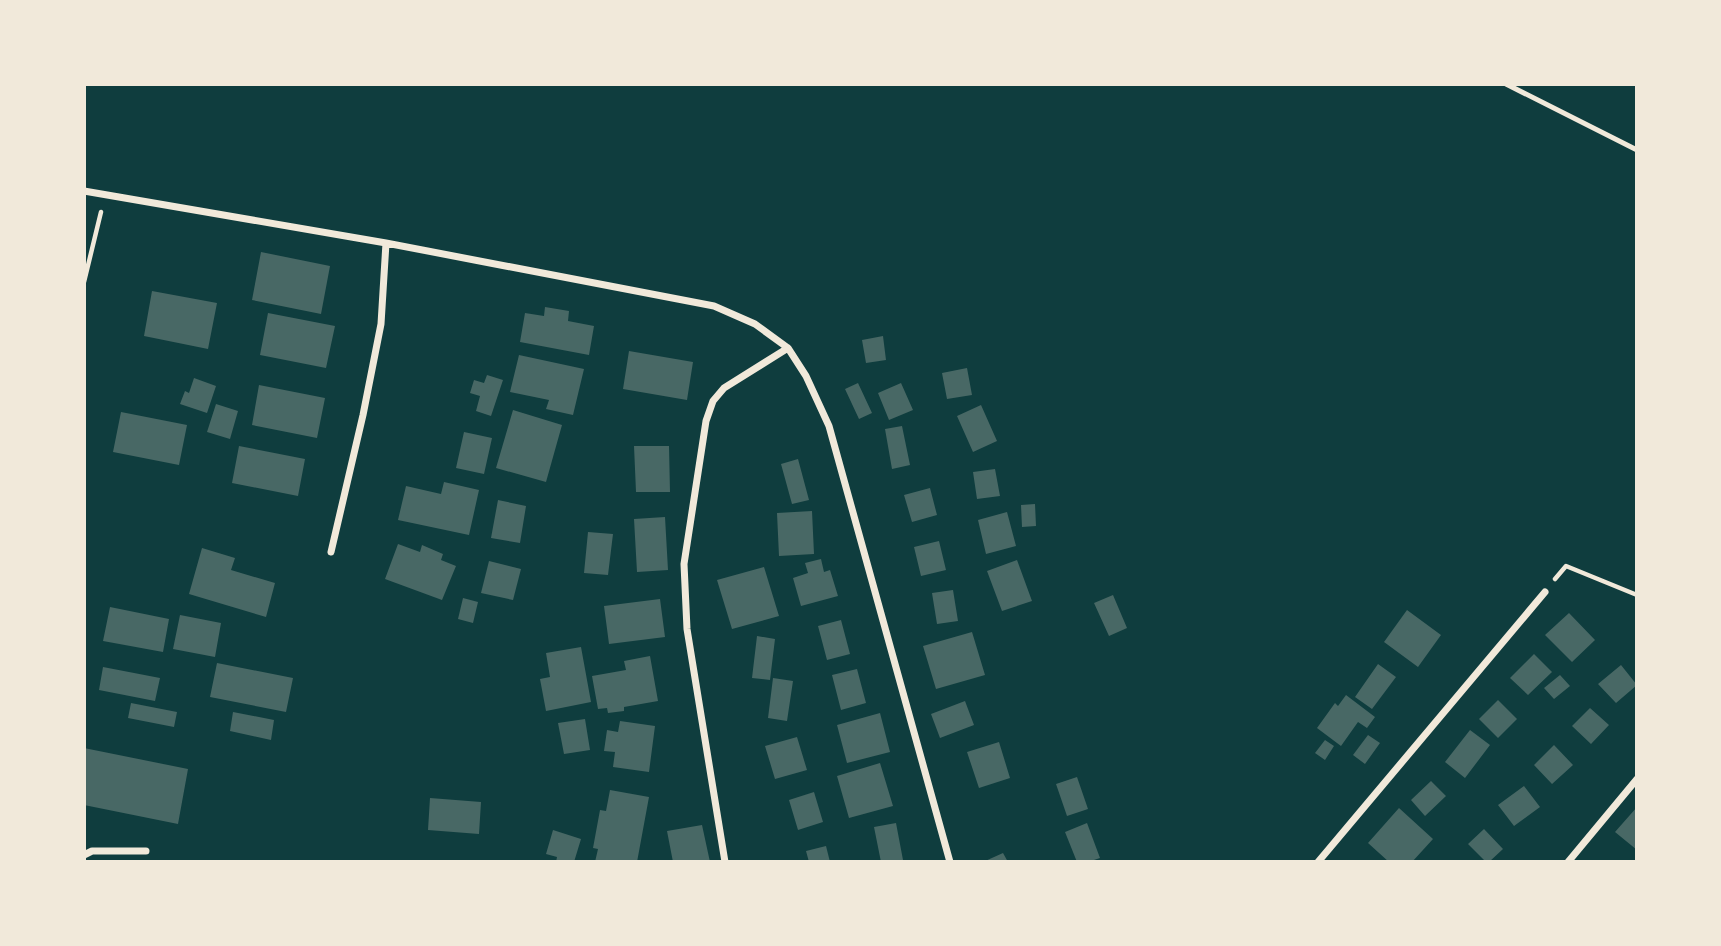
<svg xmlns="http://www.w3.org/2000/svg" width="1721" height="946" font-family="Roboto,sans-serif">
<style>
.building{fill:#486865}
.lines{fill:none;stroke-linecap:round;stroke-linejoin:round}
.path{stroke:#f1e9da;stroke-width:4.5}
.service{stroke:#f1e9da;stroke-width:5}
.minor{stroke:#f1e9da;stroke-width:7}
</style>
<rect width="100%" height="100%" fill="#0f3d3e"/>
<path class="building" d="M261 252 330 266 321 314 252 300Z
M152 291 217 303 208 349 144 336Z
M545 307 569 311 568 321 594 326 589 355 520 342 525 313 544 316Z
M268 313 335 326 326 368 260 355Z
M883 336 886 360 866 363 862 340Z
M629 351 693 362 687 400 623 389Z
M519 355 584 369 573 415 546 409 549 400 510 392Z
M967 368 972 395 947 399 942 373Z
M487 375 503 380 491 416 476 411 480 396 470 393 474 380 484 383Z
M194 378 216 386 207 413 180 404 185 391 189 393Z
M858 383 872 413 859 419 845 389Z
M901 383 913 410 889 420 878 393Z
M259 385 325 398 317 438 252 425Z
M216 404 238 411 230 439 207 432Z
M981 405 997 441 973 452 957 416Z
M513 410 562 425 546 482 496 468Z
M121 412 187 425 179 465 113 452Z
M902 426 910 465 892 469 885 429Z
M464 432 492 438 484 474 456 468Z
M239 446 305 459 298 496 232 483Z
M634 446H669L670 492H636Z
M798 459 809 500 792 504 781 464Z
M995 469 1000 496 977 499 973 472Z
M444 482 479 490 469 535 398 520 406 486 441 494Z
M930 488 937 515 912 522 904 495Z
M498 500 526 506 520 543 491 538Z
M1035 504 1036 526 1022 527 1021 505Z
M812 511 814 554 779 556 777 513Z
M1007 512 1016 546 986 554 978 520Z
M665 517 668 570 637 572 634 519Z
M588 532 613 534 608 575 584 573Z
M939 541 946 570 921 576 914 547Z
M398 544 420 552 422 545 443 554 441 560 456 566 442 600 385 579Z
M202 548 235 558 231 570 275 583 266 617 189 594Z
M821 559 824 572 830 570 838 596 801 606 793 578 808 573 805 563Z
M1017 560 1032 601 1002 611 987 571Z
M489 561 521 569 513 600 481 593Z
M764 567 779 616 732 629 717 580Z
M953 590 958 621 937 624 932 593Z
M1113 595 1127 628 1109 636 1094 603Z
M463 598 478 602 473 623 458 619Z
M660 599 665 637 609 644 604 606Z
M110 607 169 619 163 652 103 641Z
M1407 610 1441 635 1418 667 1384 642Z
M1569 613 1595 640 1572 662 1545 635Z
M180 615 221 623 215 657 173 649Z
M841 620 850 654 827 660 818 626Z
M972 632 985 675 936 689 923 646Z
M757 636 775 639 770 680 752 678Z
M581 647 591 702 546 711 540 679 550 677 546 653Z
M1534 654 1552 672 1528 695 1510 678Z
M650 656 658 701 624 707V711L608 713 607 708 598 709 592 676 626 670 624 661Z
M217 663 293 678 286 712 210 697Z
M1378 664 1396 677 1372 709 1355 697Z
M1621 665 1637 685 1616 703 1598 684Z
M103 667 160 678 155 701 99 690Z
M857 669 866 703 841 710 832 675Z
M1560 675 1570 686 1554 699 1544 688Z
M773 678 793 681 787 721 768 718Z
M1346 695 1375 717 1367 728 1358 722 1341 746 1317 728 1335 703 1338 706Z
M1498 700 1517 719 1498 738 1479 719Z
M965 701 974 725 940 738 931 714Z
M131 703 177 712 174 727 128 718Z
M1590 708 1609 725 1591 744 1572 726Z
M233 712 274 720 271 740 230 731Z
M880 713 890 752 847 763 837 725Z
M585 719 590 750 564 754 558 723Z
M620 721 655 726 649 772 613 767 615 752 604 751 607 730 618 732Z
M1470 730 1490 745 1465 778 1445 762Z
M1368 735 1380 743 1365 764 1353 755Z
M797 737 807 770 775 779 765 746Z
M1325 740 1334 746 1325 760 1315 753Z
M999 742 1010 778 979 788 967 752Z
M1554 745 1573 765 1552 784 1534 765Z
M84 748 188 769 178 824 84 805Z
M880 763 893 806 849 818 837 776Z
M1077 777 1088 809 1067 816 1056 784Z
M1431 781 1446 796 1425 816 1411 800Z
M1524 786 1540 807 1514 826 1498 805Z
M610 790 649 797 637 862H595L598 849 593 848 600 810 606 811Z
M814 792 823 822 798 830 789 800Z
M430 798 481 802 479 834 428 830Z
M1637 807V850L1615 832Z
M1399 808 1433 839 1412 862H1389L1368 843Z
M896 823 903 860 881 862 874 827Z
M1087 823 1100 858 1088 862H1077L1065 832Z
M702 825 710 862H673L667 831Z
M1484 829 1503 849 1489 862H1486L1468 844Z
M553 830 581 839 574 862H556L557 857 546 854Z
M826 846 830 862H809L806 851Z
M1003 853 1008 862H983Z"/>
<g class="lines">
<path class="path" d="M84 282 101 212
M1555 579 1566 566 1637 595"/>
<path class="service" d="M1506 84 1637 150"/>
<path class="minor" d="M84 191 386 243 714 306 755 324 788 348 806 376 829 426 950 862
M331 552 363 415 381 324 386 243
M84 855 92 851H146
M725 862 687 629 684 564 706 421 713 401 724 388 788 348
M1318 862 1545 592
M1568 862 1637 779"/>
</g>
<rect width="1721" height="946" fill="none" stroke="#f1e9da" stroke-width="172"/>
</svg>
